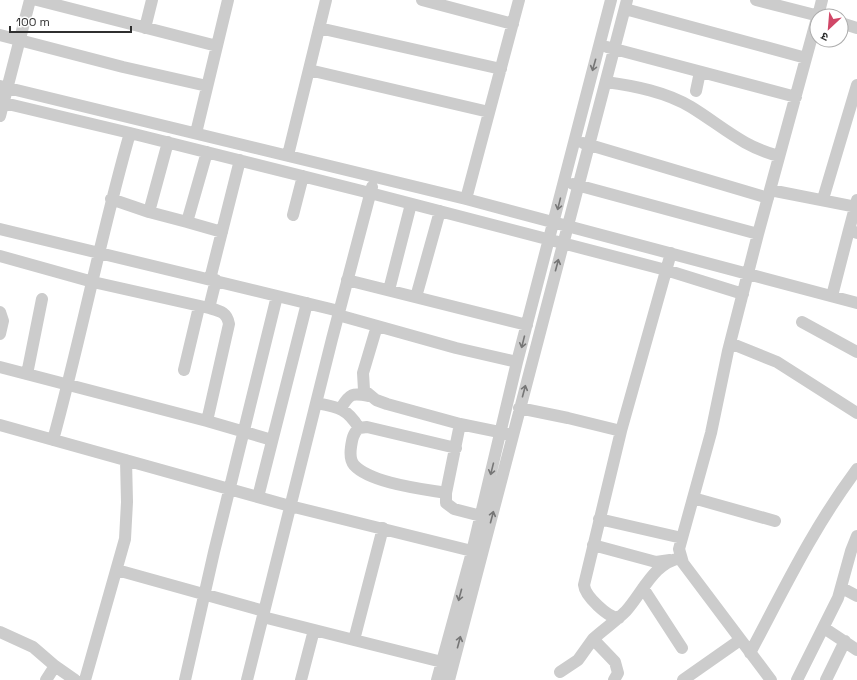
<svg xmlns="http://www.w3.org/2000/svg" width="857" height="680" font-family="'Space Grotesk','Noto Sans Devanagari',sans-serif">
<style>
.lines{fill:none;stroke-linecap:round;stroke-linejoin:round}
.minor{stroke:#ccc;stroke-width:12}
.oneway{stroke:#767676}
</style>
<rect width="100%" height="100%" fill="#fff"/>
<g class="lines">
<path class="minor" d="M37 0 217 46
M422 0 513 24
M756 0 819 16
M625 9 806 58
M818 16 822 0
M841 23 857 28
M145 28 152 0
M319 28 501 69
M0 35 123 67 207 86
M607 47 796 97
M309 70 489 112
M606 82C635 86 666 92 691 107 722 126 743 147 779 156
M0 86 466 199 857 303
M696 91 700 72
M0 102 130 133 370 193 666 270 743 294
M0 116 30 0
M196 133 228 0
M168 142 149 212 187 222
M583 143 768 198
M207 152 187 222 222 232
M288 155 326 0
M573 184 758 234
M770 190 857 207
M111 199 149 212
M466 199 519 0
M823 199 857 85
M293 215 303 176
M0 229 339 311
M849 230 857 200
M0 256 93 282 209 308 216 280
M210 279 240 160
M347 280 527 325
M389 290 411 204
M832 296 849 230 857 233
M416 297 440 211
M0 312 3 321 0 334
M338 315 456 348 517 362
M802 322 857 352
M377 326 363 373 364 390 376 400 387 404 460 424
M730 343 777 362 857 413
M0 367 207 421 272 440
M184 370 199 307
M27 374 42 299
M316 403C338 407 347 408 359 428
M341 408C350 393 352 393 369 396
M519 408 568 418 621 431 584 585C585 596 608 618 619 618
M207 421 229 324C227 312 220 311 209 308
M0 425 290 506 480 553
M621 431 671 253
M53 440C81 338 101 234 130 133
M446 493C423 489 370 483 354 465 350 460 350 454 351 447 352 440 353 433 359 428L367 427 456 448
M258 497 307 303
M693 498 775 521
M481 516 454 509 446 503V493L460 424 509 434
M599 519 682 538
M383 528 354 640 450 664
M593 545 656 562 670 560
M117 570 264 611
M643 588 682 648
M842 588 857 596
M263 617 354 640
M824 628 857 650
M0 632 33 647 55 666 75 680
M593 639C604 629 616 621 626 611 643 592 654 562 681 558
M750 653C784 589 813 528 857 469
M560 672 578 660 593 639 615 662 618 673 614 680
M46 680 55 666
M85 680 125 539 127 502 126 460
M185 680 214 552 277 296
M247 680 332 339 372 187
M301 680 314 630
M437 680 472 552 517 362 611 0
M449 680 627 0
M683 680 740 640
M771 680 683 563 679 549 711 433 728 351 758 234 817 18
M797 680 838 598 851 551 857 536
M826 680 845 641"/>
</g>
<defs><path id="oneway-shaft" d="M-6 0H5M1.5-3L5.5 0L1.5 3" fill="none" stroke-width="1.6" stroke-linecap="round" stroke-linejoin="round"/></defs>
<g class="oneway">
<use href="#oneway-shaft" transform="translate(594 65) rotate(106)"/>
<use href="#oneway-shaft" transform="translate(559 204) rotate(104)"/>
<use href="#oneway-shaft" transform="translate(557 265) rotate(-75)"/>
<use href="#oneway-shaft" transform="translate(523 342) rotate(104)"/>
<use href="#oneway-shaft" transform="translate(524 391) rotate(-75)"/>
<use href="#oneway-shaft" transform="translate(492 469) rotate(104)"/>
<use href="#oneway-shaft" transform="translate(492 517) rotate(-75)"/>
<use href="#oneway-shaft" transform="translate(460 595) rotate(105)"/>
<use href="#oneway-shaft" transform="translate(459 642) rotate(-75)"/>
</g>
<g transform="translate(829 28) rotate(206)"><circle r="19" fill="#ffffff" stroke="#acacac"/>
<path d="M0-3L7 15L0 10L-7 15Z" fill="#d04767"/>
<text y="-6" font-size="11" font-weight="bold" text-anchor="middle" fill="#2f2f2f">उ</text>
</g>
<path d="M10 26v6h121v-6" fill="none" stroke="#2f2f2f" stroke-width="2"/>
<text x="16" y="26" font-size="12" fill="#2f2f2f" stroke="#ffffff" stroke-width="3" paint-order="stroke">100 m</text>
</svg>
